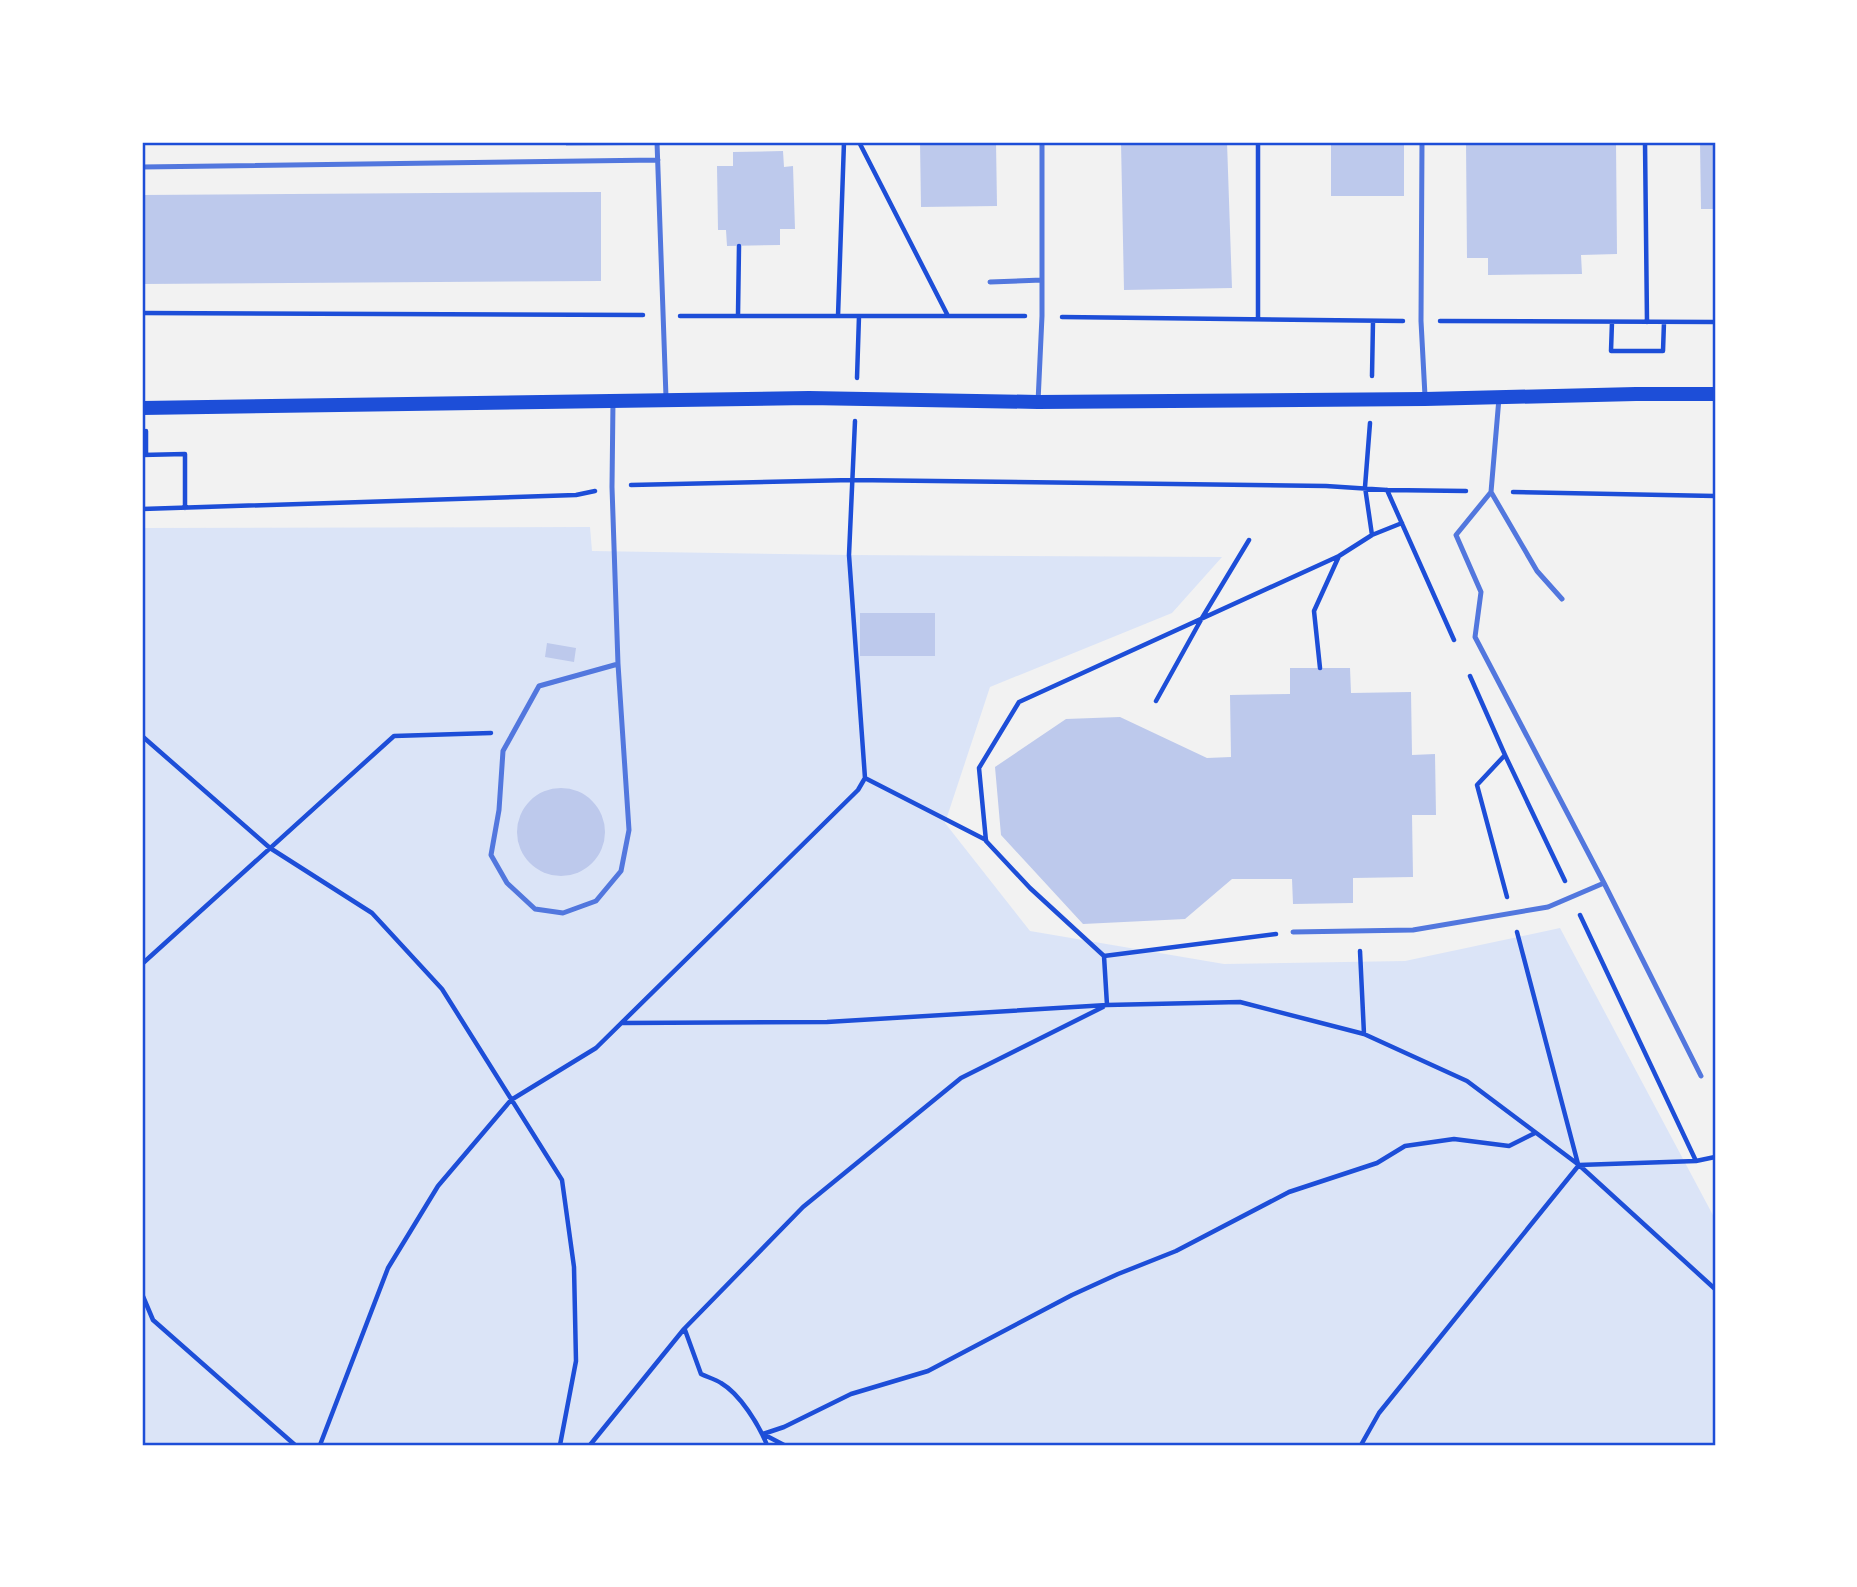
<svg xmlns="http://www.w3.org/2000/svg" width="1857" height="1587" font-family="Mulish,sans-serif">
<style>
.green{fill:#dbe4f7}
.building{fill:#bdc9ec}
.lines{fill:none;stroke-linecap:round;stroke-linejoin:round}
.path{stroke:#1d4ed8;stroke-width:4.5}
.service{stroke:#5277de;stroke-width:5}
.secondary{stroke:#1d4ed8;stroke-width:14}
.neatline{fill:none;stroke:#1d4ed8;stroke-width:2.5}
</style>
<rect width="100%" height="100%" fill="#f2f2f2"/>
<path class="green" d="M590 527 592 551 849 555 1222 557 1172 613 990 687 945 823 1030 931 1224 964 1405 961 1560 928 1715 1219V1445H142V528Z"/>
<path class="building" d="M566 142H630V145L566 146Z
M920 142H996L997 206 921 207Z
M1121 142H1227L1232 288 1124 290Z
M1331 142H1404V196H1331Z
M1466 142H1616L1617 254 1581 255 1582 274 1488 275V258H1467Z
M1700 142H1715V209H1701Z
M783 151 784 167 793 166 795 229H780V245L727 246 726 230H718L717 166H733V152Z
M601 192V281L142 284V195Z
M860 613H935V656H860Z
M547 643 576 648 574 662 545 657Z
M1290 668H1350L1351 693 1411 692 1412 755 1435 754 1436 815H1412L1413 877 1353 878V903L1293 904 1292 879H1232L1185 919 1083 924 1001 835 995 767 1066 719 1120 717 1207 758 1231 757 1230 695 1290 694Z
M517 832a44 44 0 1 1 88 0a44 44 0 1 1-88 0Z"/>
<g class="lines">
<path class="path" d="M859 142 948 316
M1258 142V319
M1645 142 1647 322
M142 313 643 315
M738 315 739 246
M680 316H1025
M838 316 844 142
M1062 317 1403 321
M1440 321 1715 322
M1612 322 1611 351H1663L1664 322
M1372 376 1373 321
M857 378 859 316
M146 431V455
M142 455 185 454V508
M631 485 852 480 1326 486 1387 490 1466 491
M1387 490 1454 640
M1513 492 1715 496
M142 509 576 495 595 491
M1372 535 1402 523
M1320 668 1314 611 1339 556 1372 535 1365 487 1370 423
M1470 676 1505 755 1477 785 1507 897
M1156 701 1202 618 1249 540
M142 736 270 848 372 913 442 989 562 1180 574 1267 576 1361 560 1445
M1505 755 1565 881
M865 778 986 840
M1580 915 1696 1161
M1517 932 1578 1164
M1360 951 1364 1034
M1104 956 1276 934
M142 964 394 736 491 733
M1107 1005 1104 956 1030 888 986 841 979 768 1019 702 1339 556
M622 1023 827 1022 1107 1005 1240 1002 1364 1034 1467 1081 1579 1165 1715 1289
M142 1294 153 1320 295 1445
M685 1330 701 1374C707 1377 715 1379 721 1383 740 1394 759 1425 767 1445
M763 1434 784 1427 851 1394 928 1371 1072 1295 1118 1274 1176 1251 1289 1192 1377 1163 1405 1146 1454 1139 1509 1146 1535 1133
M763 1434 784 1445
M320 1445 388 1268 438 1186 511 1100 596 1048 858 790 865 778 849 555 855 421
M590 1445 684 1329 803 1207 961 1078 1103 1007
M1361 1445 1379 1413 1579 1165 1696 1161 1715 1157"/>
<path class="service" d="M657 142 666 397
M1422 142 1421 321 1425 396
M142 167 658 160
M990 282 1042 280
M1499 398 1491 492 1537 571 1562 599
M613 401 612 487 618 664 629 830 621 871 596 901 563 913 535 909 507 883 491 855 499 810 503 751 539 686 618 664
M1038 402 1042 316V142
M1491 492 1456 535 1481 592 1475 637 1604 883 1701 1076
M1293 932 1413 930 1548 907 1604 883"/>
<path class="secondary" d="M142 408 809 398 1038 402 1425 399 1636 394H1715"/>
</g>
<rect width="1857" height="1587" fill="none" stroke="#ffffff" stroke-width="287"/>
<rect x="144" y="144" width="1570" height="1300" class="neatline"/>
</svg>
